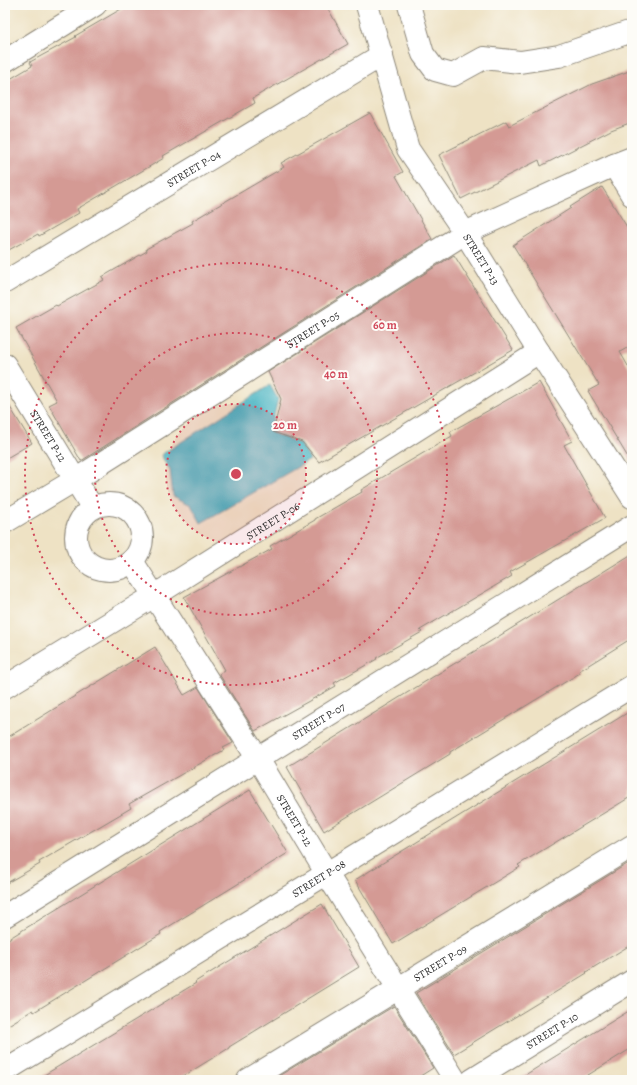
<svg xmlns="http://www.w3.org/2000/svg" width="637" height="1085" font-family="Alegreya,serif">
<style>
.water{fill:#44b2c1;stroke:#386e76}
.building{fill:#d49a94}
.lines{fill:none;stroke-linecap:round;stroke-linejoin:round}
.minor-casing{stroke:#8c8678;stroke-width:24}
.minor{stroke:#fff;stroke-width:22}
.ring{fill:none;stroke:#d1495b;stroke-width:2;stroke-dasharray:2 4}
.labels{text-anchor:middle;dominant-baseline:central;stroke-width:4;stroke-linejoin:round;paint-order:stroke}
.street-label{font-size:11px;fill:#2b2b2b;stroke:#fdfcf7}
.centre{fill:#d1495b;stroke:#fdfcf7;stroke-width:2}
.ring-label{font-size:12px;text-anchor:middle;font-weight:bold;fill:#d1495b;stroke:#fdfcf7;stroke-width:4;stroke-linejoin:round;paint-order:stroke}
</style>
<rect width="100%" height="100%" fill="#fdfcf7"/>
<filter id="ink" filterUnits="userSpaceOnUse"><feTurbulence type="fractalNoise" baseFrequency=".025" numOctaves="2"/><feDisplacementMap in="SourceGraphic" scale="8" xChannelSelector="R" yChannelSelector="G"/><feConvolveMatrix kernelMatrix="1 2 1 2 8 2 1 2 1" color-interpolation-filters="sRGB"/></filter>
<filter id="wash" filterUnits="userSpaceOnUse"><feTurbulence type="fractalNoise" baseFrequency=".012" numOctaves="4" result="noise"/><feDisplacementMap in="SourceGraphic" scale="16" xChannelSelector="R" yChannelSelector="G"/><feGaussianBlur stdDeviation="0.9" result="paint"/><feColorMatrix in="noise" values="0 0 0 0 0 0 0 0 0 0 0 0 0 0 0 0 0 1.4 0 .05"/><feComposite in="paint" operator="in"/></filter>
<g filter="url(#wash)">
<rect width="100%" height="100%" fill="#eee2c4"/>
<path class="water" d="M270 385 278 399 271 429 273 433 301 444 310 460 201 523 191 505 173 496 170 470 161 455Z"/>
<g id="blocks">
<path class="building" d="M128 5H326L348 44 253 98 255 103 163 156 164 158 77 209 79 213 39 236 38 234 5 252V82L32 66 30 62 76 37 75 36Z
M632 70V122L611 130 541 166 539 160 461 199 439 155 506 121 509 126 592 84Z
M370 113 403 172 396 176 432 239 81 461 49 405 57 401 16 328 56 305 57 306 104 280 102 277 147 251 146 249 193 223 192 221 284 167 281 163Z
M602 187 632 235V345L620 352 632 373V464L588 391 599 385 513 245 571 208 570 207Z
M454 255 513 350 319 462 302 442 273 432 281 399 268 372Z
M539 382 572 441 564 445 605 518 510 572 512 576 420 630 422 632 376 658 377 659 334 683 336 686 255 731 219 674 225 670 184 597 272 549 270 546 315 520V519L362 492 361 490 452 436 450 432Z
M5 399 32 443 5 459Z
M632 554V638L579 671 580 673 450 752V754L324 831 287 767Z
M155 647 184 695 198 687 233 743 223 748 224 750 129 804 131 808 39 862 40 864 5 884V739Z
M632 710V796L518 865 520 867 393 944 355 880Z
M250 790 288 853 160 932 161 934 34 1012 33 1010 5 1027V941Z
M632 861V944L586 972 587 973 454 1054 416 993Z
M322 904 359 967 229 1047V1048L177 1080H36L196 983 195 982Z
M394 1006 433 1068 414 1080H272Z
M632 1009V1048L601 1067 580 1080H517Z"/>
</g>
</g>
<g filter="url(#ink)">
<use href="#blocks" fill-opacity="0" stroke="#8c8678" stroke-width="1"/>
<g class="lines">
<defs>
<g id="minor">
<path id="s1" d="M367 5 408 149 465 233 539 352 632 497"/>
<path d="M409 5 423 54 435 70 453 75 484 58 520 62 559 56 632 31"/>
<path d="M5 61 95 5"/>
<path d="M614 165 632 195"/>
<path id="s2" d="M5 282 382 55"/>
<path id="s3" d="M5 365 92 507"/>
<circle cx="109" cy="537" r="33"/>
<path id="s4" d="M5 522 75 480 465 233 614 165 632 158"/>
<path id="s5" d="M132 561 258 759 327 874 455 1080"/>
<path id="s6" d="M5 687 154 596 539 352"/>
<path id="s7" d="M5 916 632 526"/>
<path id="s8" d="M5 1071 632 686"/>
<path id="s9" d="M248 1080 632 846"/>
<path id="s10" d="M472 1080 632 981"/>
</g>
</defs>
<use href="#minor" class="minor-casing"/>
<use href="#minor" class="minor"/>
</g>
</g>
<circle cx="236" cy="474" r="70" fill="#d1495b" fill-opacity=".12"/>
<g class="ring">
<circle cx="236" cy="474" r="70"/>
<circle cx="236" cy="474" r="141"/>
<circle cx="236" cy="474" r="211"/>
</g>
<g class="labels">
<g class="street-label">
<text stroke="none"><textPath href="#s2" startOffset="220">STREET P-04</textPath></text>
<text stroke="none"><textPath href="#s1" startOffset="282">STREET P-13</textPath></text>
<text stroke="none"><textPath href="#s4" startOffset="363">STREET P-05</textPath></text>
<text stroke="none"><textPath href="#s3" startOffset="83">STREET P-12</textPath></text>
<text stroke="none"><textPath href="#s6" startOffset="315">STREET P-06</textPath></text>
<text stroke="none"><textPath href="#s7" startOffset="369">STREET P-07</textPath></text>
<text stroke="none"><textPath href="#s5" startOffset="306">STREET P-12</textPath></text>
<text stroke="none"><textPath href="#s8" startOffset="368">STREET P-08</textPath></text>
<text stroke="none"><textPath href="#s9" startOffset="225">STREET P-09</textPath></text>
<text stroke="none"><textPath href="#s10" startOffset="94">STREET P-10</textPath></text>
</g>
</g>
<circle cx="236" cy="474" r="6" class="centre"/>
<g class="ring-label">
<text x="385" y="329">60 m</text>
<text x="336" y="378">40 m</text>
<text x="285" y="429">20 m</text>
</g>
<rect width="637" height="1085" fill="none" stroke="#fdfcf7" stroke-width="20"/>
</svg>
